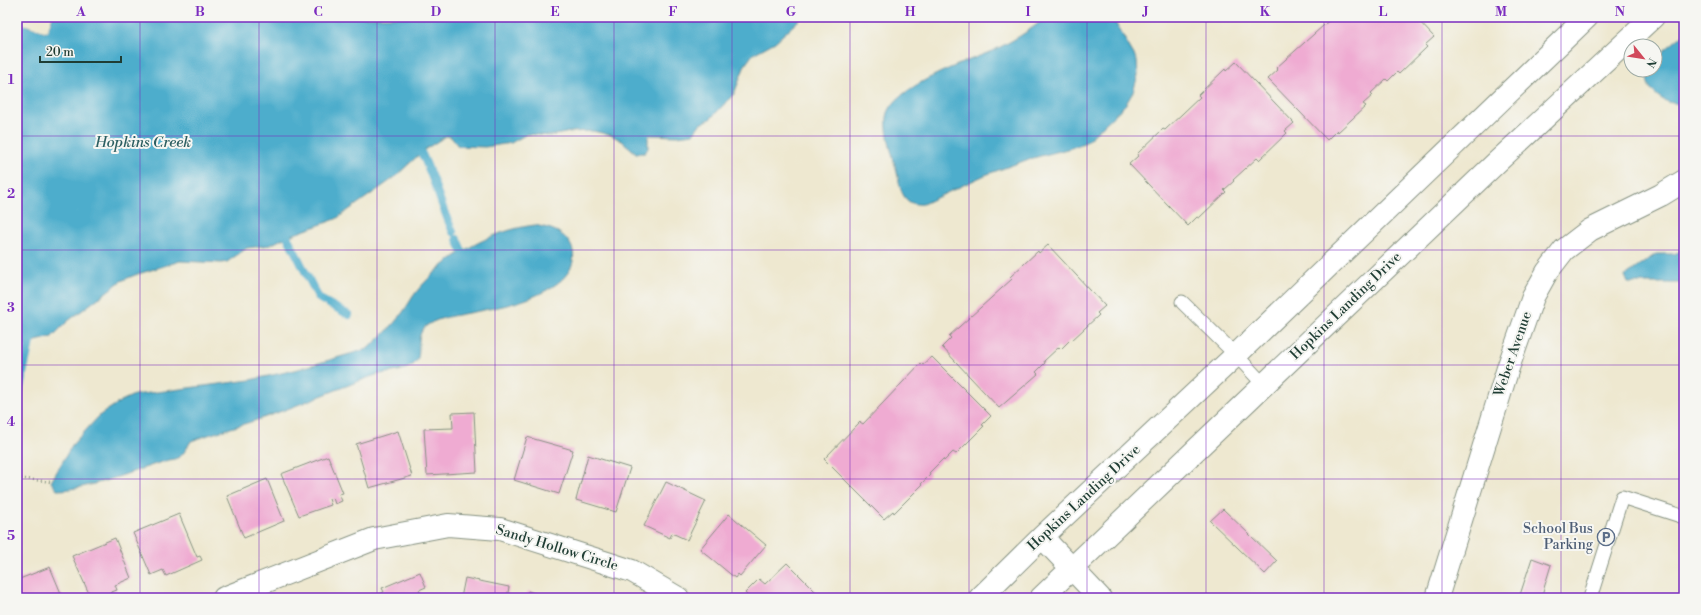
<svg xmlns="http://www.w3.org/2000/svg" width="1701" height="615" font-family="'Libre Bodoni',serif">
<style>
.water{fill:#4dadcc;stroke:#367580}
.pier{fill:#eee8d0}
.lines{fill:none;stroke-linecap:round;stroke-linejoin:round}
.stream{stroke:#4dadcc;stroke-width:8}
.building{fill:#efabd2}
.lane-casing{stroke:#869282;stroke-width:15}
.street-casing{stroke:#869282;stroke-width:24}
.path{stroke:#869282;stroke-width:2.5;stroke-dasharray:1 3;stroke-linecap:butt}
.lane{stroke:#fff;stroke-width:13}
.street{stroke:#fff;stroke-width:22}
.grid{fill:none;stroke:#7b2cbf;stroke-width:1;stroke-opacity:0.55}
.labels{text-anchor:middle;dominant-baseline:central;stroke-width:4;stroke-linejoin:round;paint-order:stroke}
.street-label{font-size:14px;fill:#1f3d34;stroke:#f6f6f2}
.service-label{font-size:14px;fill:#4e5e75;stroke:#f6f6f2;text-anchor:end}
.water-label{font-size:15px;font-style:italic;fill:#2d5f62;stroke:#f6f6f2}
.neatline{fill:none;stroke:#7b2cbf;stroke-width:1.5}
.grid-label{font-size:13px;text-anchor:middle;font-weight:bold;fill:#7b2cbf}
</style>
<rect width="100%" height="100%" fill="#f6f6f2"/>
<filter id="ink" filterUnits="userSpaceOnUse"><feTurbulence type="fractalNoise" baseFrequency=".025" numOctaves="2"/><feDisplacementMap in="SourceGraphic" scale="8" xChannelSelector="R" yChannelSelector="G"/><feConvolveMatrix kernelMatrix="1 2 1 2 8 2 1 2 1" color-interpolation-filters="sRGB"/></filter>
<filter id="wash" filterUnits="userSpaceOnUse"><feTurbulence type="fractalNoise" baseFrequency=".012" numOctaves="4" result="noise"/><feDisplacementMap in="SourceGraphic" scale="16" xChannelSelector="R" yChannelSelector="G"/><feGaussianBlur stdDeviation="0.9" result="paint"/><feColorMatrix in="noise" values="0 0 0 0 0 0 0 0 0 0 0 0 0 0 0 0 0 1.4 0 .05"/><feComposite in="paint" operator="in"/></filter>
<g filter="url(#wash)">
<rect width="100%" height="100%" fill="#eee8d0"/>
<path class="water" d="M52 17H800L798 21 775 42 753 54 745 65 734 94 710 119 700 124 693 134 677 136 650 135 648 137V148L645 153H636L622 141 611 135 593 131 570 132 550 136 527 134 511 143 485 147 458 146 451 137 446 136 424 150 394 178 336 219 286 237 270 245 247 248 227 262 222 263 180 261 135 275 121 281 68 321 52 337 28 343 17 351V41L23 24 47 32Z
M1046 17H1112L1137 60 1138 75 1133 92 1126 104 1086 142 1071 148 1029 159 985 175 923 204C904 206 901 192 898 177 894 159 885 136 887 117 891 87 966 62 992 51 1011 42 1030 31 1046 17Z
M1684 34V103C1671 106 1656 98 1649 86 1647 82 1647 75 1646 70H1655V58Z
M535 225C542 227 551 228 558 232 582 247 576 271 555 285 529 303 494 308 463 314 452 316 439 318 429 324 411 335 425 354 414 364 402 374 384 371 370 377 335 390 299 405 263 418 239 426 215 432 191 441 185 451 182 459 169 460 137 469 89 490 57 490L51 482 72 445 100 415 121 401 134 395 250 380 295 370 367 349C380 339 393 325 403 312 408 305 412 297 417 291 445 257 491 230 535 225Z
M1684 250V283H1628L1625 276 1656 254H1674Z"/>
<path class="pier" d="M50 17H52L47 32 23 24 17 41V35L22 23 46 29Z"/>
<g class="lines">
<path class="stream" d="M421 152C434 178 441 206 453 232
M287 236 317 295 320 299 349 315
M457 239 462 251
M17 401 30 342"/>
</g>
<g id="blocks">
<path class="building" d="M1333 17H1415L1434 37 1425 45 1427 47 1399 74 1397 72 1388 81 1386 79 1371 93 1373 95 1363 104 1366 106 1338 132 1337 130 1327 140 1268 79 1278 70 1276 68Z
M1236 62 1294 123 1285 131 1287 133 1259 160 1257 158 1233 180 1234 181 1224 190 1226 192 1199 218 1197 217 1188 226 1129 164 1138 156 1137 154 1163 129 1165 130 1200 97 1198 95 1225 69 1226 71Z
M1048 245 1105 306 1097 313 1099 315 1071 341 1070 340 1061 349 1059 347 1044 361 1045 363 1036 372 1038 374 999 408 942 347 951 338 949 336 1012 279 1010 277 1038 251 1039 253Z
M932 357 991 416 982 425 984 426 956 454 953 452 944 461 943 459 929 473 930 475 921 484 922 485 894 513 893 511 884 519 824 459 860 422 863 424 921 363 923 365Z
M474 412 477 472 427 475 424 429 453 428 452 413Z
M398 431 412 476 369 488 356 444Z
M527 437 573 450 559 494 514 480Z
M588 455 630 468 616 512 576 500Z
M328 456 343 493 339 494 342 501 335 504 333 498 329 499 331 505 299 516 281 474Z
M267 479 284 521 244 538 227 496Z
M666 482 706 501 687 540 672 533 670 538 644 526Z
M1223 509 1277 561 1265 574 1210 521Z
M179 514 197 557 200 556 202 560 166 576 163 570 151 575 133 533Z
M729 514 766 545 740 576 738 574 735 578 700 549Z
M115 538 131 578 115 585 117 590 96 598H91L72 556Z
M1532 558 1551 565 1541 598H1519Z
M787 563 821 597 820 598H750L745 593 759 579 765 584Z
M50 567 63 598H17V580Z
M420 572 426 587 419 590 423 598H369L384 592 382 588Z
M465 578 509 587 507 598H461Z
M528 591 551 598H526Z"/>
</g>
</g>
<g filter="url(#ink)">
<use href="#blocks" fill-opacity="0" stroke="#869282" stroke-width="1"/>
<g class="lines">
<defs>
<path id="lane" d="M1182 302 1236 355 1264 385
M1590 598 1622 497 1684 517"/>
<path id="street" d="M1042 537 1100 598
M224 598 374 539 448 525 500 529 632 571 678 598
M980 598 1042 537 1236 355 1587 17
M1041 598 1497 162 1653 17
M1437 598 1508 368 1533 297 1547 272 1564 250 1590 230 1661 195 1684 181"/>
</defs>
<use href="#lane" class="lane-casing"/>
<use href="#street" class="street-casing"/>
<path class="path" d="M17 478 52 482"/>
<use href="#lane" class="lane"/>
<use href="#street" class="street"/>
</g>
</g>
<path class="grid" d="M140 17V598M259 17V598M377 17V598M495 17V598M614 17V598M732 17V598M850 17V598M969 17V598M1087 17V598M1206 17V598M1324 17V598M1442 17V598M1561 17V598M17 136H1684M17 250H1684M17 365H1684M17 479H1684"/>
<defs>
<symbol id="parking-ring" viewBox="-11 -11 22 22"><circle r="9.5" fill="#f6f6f2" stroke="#5c6f8a" stroke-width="1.5"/><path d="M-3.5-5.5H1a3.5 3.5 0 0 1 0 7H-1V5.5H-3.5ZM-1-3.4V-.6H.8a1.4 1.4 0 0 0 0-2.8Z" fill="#5c6f8a"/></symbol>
</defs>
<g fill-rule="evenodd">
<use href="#parking-ring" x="1596" y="527" width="20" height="20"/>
</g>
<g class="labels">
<g class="street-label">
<text transform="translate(1346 306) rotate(-44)">Hopkins Landing Drive</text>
<text transform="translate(1513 354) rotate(-71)">Weber Avenue</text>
<text transform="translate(1084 498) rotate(-43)">Hopkins Landing Drive</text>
<text transform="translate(557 548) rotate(17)">Sandy Hollow Circle</text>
</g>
<g class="service-label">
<text x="1593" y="529">School Bus<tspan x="1593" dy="16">Parking</tspan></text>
</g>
<g class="water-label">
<text x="143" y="142">Hopkins Creek</text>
</g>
</g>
<rect width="1701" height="615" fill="none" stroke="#f6f6f2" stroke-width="44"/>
<g transform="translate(1643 58) rotate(120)"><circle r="19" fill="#f6f6f2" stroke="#a0aca6"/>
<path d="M0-3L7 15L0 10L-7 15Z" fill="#d1495b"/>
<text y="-6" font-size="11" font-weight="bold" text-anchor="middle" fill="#1f3d34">N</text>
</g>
<path d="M40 56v6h81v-6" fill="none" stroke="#1f3d34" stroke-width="2"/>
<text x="46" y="56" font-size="12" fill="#1f3d34" stroke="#f6f6f2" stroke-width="3" paint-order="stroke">20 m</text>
<rect x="22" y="22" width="1657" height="571" class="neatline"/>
<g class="grid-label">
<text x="81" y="16">A</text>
<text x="200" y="16">B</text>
<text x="318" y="16">C</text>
<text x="436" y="16">D</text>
<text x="555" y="16">E</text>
<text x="673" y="16">F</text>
<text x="791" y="16">G</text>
<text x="910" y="16">H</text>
<text x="1028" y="16">I</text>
<text x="1146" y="16">J</text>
<text x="1265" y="16">K</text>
<text x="1383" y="16">L</text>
<text x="1501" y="16">M</text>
<text x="1620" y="16">N</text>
<text x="11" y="84">1</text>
<text x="11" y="198">2</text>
<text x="11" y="312">3</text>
<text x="11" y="426">4</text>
<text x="11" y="540">5</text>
</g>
</svg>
